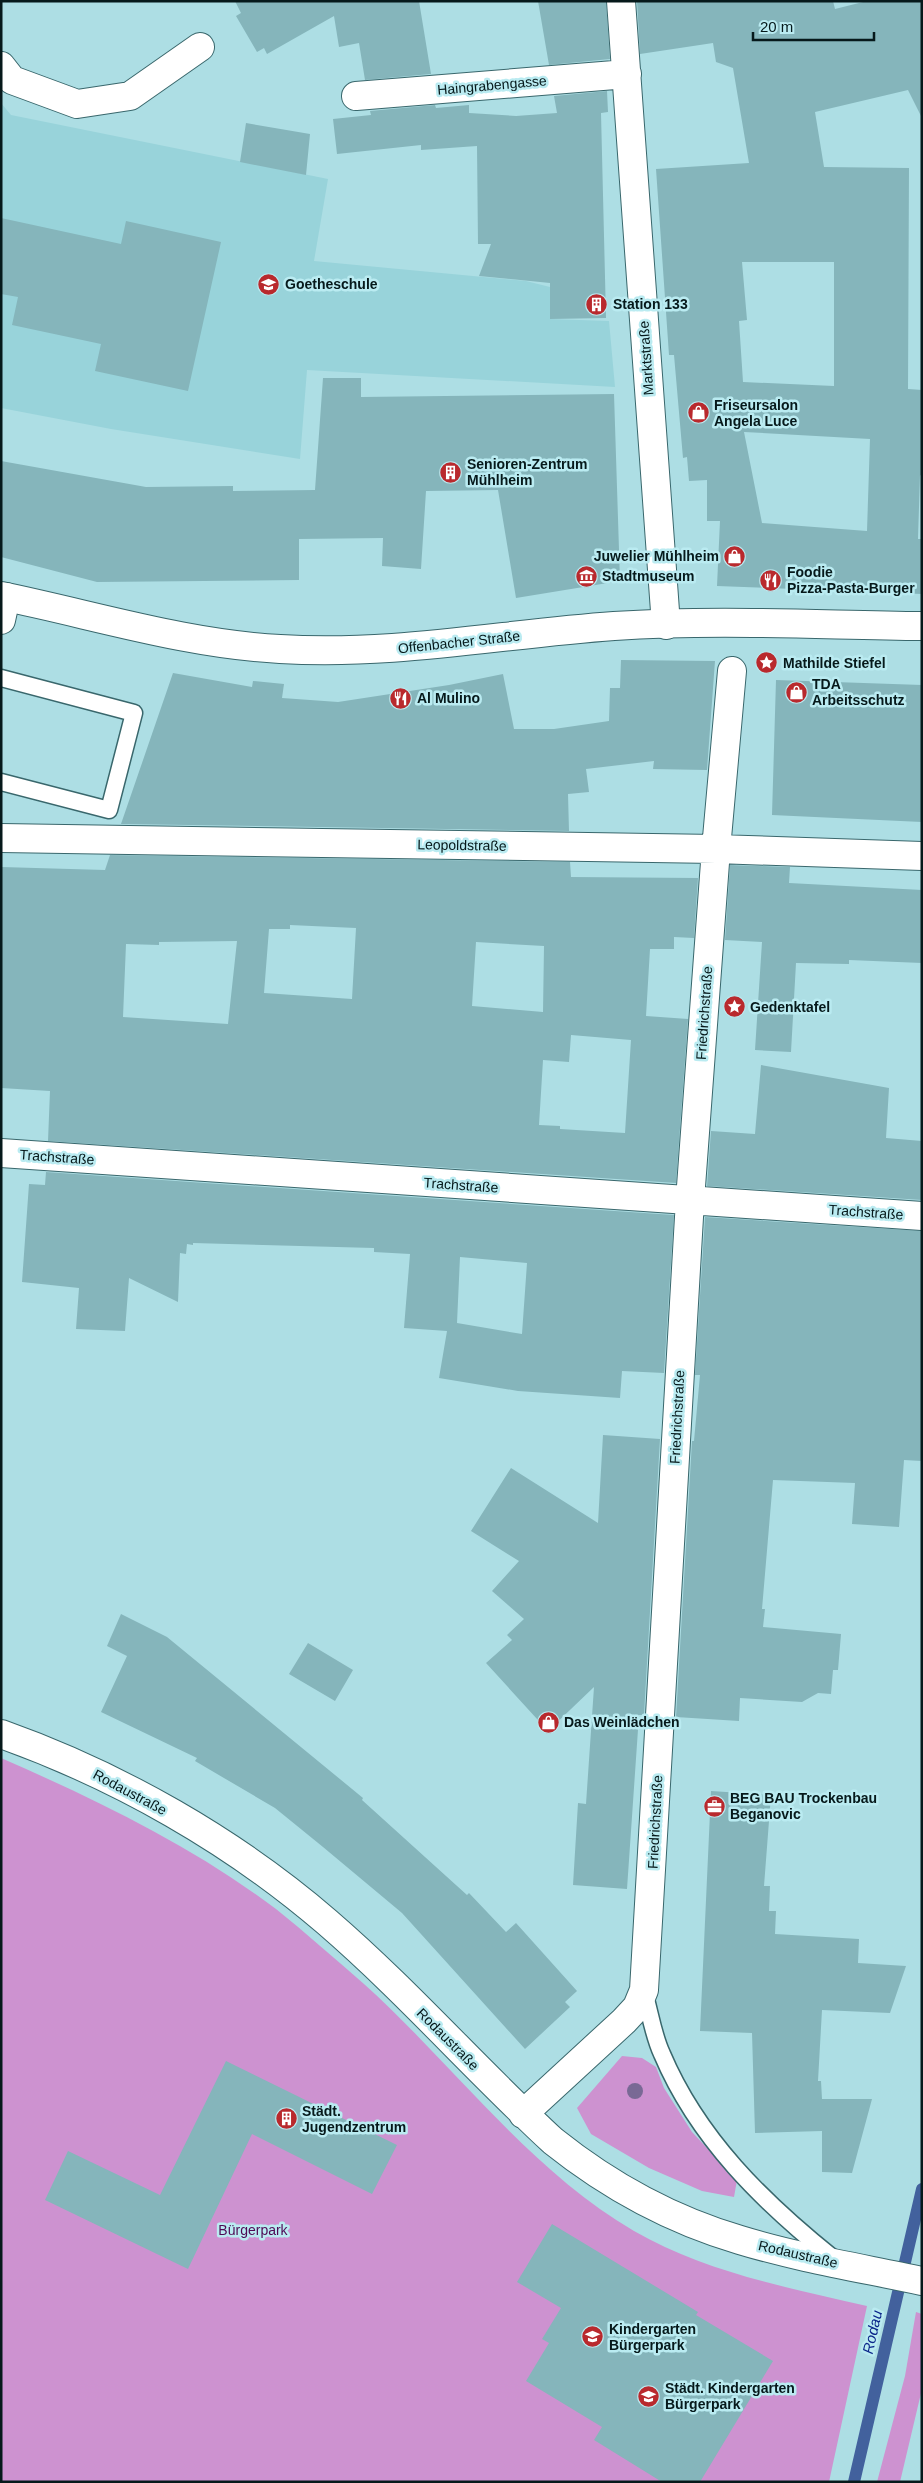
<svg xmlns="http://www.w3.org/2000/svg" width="923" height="2483" font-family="Arial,sans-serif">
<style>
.built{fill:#98d3da}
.green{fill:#cd92d0}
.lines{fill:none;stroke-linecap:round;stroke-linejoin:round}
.stream{stroke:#42619d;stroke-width:12}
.building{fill:#85b5bb;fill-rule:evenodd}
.service-casing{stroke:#39676c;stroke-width:19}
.minor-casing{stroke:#39676c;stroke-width:30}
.primary-casing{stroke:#39676c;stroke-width:30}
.service{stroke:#fff;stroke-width:16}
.minor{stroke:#fff;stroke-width:28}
.primary{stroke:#fff;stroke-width:28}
.tree{fill:#796995}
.labels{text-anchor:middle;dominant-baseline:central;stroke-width:5;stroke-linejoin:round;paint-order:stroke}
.street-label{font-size:14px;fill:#06191b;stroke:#baebf1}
.poi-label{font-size:14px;font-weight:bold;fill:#06191b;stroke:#baebf1;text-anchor:start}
.park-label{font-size:14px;fill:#4f0a54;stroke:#baebf1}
.water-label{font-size:15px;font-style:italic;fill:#0a2589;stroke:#baebf1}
</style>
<rect width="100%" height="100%" fill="#addee4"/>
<path class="built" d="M1 103 11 115 328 179 314 261 526 281 550 287V319L609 321 615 387 307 370 300 459 111 429 1 408Z"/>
<path class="green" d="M1 1758C95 1799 194 1847 276 1909 306 1933 335 1959 364 1984 454 2065 528 2169 634 2231 705 2272 789 2288 867 2306L829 2482H1Z
M622 2056 642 2058 656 2067 664 2088 692 2132 737 2180 734 2197 702 2191 649 2168 591 2134 577 2108Z
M916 2312 922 2314V2389L900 2482H877L905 2376Z"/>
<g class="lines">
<path class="stream" d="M854 2482 922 2189"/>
</g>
<path class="building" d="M235 1H419L431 74 365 80 359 43 339 47 334 16 267 54 264 48 257 52 236 16 241 13Z
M538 1H606L610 59 549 65Z
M637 1H833L835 9 867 1H922V118L908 90 815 112 824 167 909 168 908 389 922 390V476L920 475 918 539H922V594L717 586 720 521H707V480L689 481 687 457 683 458 674 355H669L656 169 749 163 733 68 716 62 713 43 640 54ZM742 262H834V386L743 382 739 321 747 320ZM744 432 870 439 867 531 762 523Z
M607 91 608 112 601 113 606 318 550 319V283L479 276 491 244H478L477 146 421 150V145L337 154 333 119 371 115 370 111 435 105 436 108 469 105V113L516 116 557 113 554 96Z
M246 123 310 134 306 175 240 162Z
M1 218 121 244 126 221 221 242 188 391 95 371 101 344 12 325 18 297 1 294Z
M323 378H361V397L614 394 620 581 516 598 498 490 426 491 421 569 382 566 383 538 299 539V580L97 582 1 557V461L146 487 233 486V491L315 490Z
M621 660 715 661 707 770 653 769 654 761 586 769 589 792 568 794 569 831 121 824 173 673 252 687 253 681 284 684 282 698 338 702 449 685 503 674 514 729H554L609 721 610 688H620Z
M776 680 922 685V822L772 815Z
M110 855 570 862 571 877 698 878 694 938 674 937V949H650L646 1016 688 1019 676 1183 48 1141 50 1091 1 1088V867L105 870ZM290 925 356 928 352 999 264 993 269 929H290ZM237 941 228 1024 123 1017 126 944 159 945V942ZM476 942 544 946 543 1012 472 1006ZM571 1035 631 1040 625 1133 560 1129V1126L539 1125 543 1060 569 1062Z
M730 865 790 867 789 883 922 890V963L849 960V964L796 963 791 1052 755 1050 762 942 725 940Z
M761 1065 889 1088 886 1138 922 1141V1200L707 1186 711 1131 755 1134Z
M46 1172 674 1215 664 1373 622 1371 620 1398 518 1391 439 1378 447 1331 404 1328 410 1254 374 1252V1248L193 1243V1245L187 1244 186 1254 180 1253 178 1302 129 1278 125 1331 76 1329 79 1288 22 1282 29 1184 45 1185ZM460 1257 527 1263 522 1334 457 1323Z
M705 1217 922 1231V1461L904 1460 899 1527 852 1524 855 1483 773 1480 762 1609H765L763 1627 841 1634 838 1670H833L831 1694 818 1693 802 1702 740 1698 739 1721 676 1717 692 1441H694L700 1375H695Z
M603 1435 660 1439 644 1715H639L627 1889 573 1885 578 1803 586 1804 594 1687 548 1731 486 1663 512 1640 507 1635 524 1619 492 1591 519 1561 471 1531 511 1468 598 1523Z
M121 1614 167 1637 363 1798 362 1800 467 1895 469 1893 506 1932 516 1923 577 1991 565 2002 570 2007 525 2049 402 1913 323 1847 275 1808 195 1761 197 1758 101 1712 127 1656 107 1646Z
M308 1643 353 1670 335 1701 289 1674Z
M711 1791 771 1795 764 1886H770L769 1911H776L775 1934 859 1939 858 1963 906 1966 890 2013 822 2010 818 2081H821L822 2099H872L852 2173 822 2172V2131L755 2133 752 2033 700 2031Z
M226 2061 397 2145 372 2194 252 2134 188 2269 45 2200 68 2151 160 2195Z
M552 2224 698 2312 696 2315 773 2361 700 2482H662L594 2440 602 2427 526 2381 549 2343 542 2339 561 2308 517 2282Z"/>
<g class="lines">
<defs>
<path id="service" d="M1 678 134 713 109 810 1 782
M644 1992C650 2012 653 2035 662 2054 698 2139 763 2202 834 2259"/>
<path id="minor" d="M621 1 666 625
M1 66 12 80 77 104 130 96 200 47
M356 96 627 74
M1 620 6 597
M1 838 716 849 922 856
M1 1153 922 1216
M1 1734C119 1776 233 1841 327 1922 407 1991 476 2070 553 2141 608 2185 672 2220 740 2240 799 2258 861 2268 922 2281
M523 2114 624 2021 637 2007 644 1990 690 1200 716 849 732 671"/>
<path id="primary" d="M1 596C94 615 185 644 280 649 394 656 501 634 614 626 716 619 820 625 922 626"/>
</defs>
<use href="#service" class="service-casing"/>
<use href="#minor" class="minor-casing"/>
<use href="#primary" class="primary-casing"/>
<use href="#service" class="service"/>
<use href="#minor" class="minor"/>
<use href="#primary" class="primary"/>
</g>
<circle class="tree" cx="635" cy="2091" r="8"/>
<defs>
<symbol id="school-disc" viewBox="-11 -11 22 22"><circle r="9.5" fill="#b9292d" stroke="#baebf1"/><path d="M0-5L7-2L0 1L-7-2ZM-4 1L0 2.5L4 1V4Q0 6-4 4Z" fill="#fff"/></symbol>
<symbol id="building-disc" viewBox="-11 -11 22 22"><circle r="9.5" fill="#b9292d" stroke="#baebf1"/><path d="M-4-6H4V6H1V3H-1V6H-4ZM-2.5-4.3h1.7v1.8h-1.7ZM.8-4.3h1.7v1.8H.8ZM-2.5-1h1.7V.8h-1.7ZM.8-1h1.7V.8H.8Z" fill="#fff"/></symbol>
<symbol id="shop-disc" viewBox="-11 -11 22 22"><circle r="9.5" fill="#b9292d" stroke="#baebf1"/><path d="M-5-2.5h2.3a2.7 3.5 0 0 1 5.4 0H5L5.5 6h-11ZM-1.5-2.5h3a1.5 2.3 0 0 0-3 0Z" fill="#fff"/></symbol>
<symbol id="museum-disc" viewBox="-11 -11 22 22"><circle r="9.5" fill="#b9292d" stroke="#baebf1"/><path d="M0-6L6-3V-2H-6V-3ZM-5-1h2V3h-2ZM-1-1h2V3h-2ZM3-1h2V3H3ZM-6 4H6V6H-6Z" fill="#fff"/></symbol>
<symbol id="restaurant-disc" viewBox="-11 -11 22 22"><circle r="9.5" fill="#b9292d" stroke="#baebf1"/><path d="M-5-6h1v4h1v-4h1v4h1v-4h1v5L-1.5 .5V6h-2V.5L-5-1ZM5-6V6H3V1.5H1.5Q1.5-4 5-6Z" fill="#fff"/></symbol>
<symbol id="sight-disc" viewBox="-11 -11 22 22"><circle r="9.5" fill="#b9292d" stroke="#baebf1"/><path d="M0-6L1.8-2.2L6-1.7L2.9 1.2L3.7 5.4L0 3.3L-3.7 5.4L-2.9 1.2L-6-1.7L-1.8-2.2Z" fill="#fff"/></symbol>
<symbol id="office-disc" viewBox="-11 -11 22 22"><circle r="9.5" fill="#b9292d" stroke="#baebf1"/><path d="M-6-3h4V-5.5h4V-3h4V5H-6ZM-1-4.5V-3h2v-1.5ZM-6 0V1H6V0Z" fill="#fff"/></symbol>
</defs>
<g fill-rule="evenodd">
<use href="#school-disc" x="256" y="272" width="25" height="25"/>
<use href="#building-disc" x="584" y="292" width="25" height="25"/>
<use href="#shop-disc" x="686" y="400" width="25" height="25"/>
<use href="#building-disc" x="438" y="460" width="25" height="25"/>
<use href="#shop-disc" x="722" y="544" width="25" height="25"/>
<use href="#museum-disc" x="574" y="564" width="25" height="25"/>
<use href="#restaurant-disc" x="758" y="568" width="25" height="25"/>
<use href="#sight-disc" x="754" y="650" width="25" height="25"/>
<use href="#shop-disc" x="784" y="680" width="25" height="25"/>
<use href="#restaurant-disc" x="388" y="686" width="25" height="25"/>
<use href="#sight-disc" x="722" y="994" width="25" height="25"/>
<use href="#shop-disc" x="536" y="1710" width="25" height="25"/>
<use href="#office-disc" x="702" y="1794" width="25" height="25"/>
<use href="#building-disc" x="274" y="2106" width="25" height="25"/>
<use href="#school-disc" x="580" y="2324" width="25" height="25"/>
<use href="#school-disc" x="636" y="2384" width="25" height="25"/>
</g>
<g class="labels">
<g class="street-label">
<text transform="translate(492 85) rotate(-5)">Haingrabengasse</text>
<text transform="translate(646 358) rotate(-94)">Marktstraße</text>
<text transform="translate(459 642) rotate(-6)">Offenbacher Straße</text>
<text transform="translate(462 845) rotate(1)">Leopoldstraße</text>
<text transform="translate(704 1013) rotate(-86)">Friedrichstraße</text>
<text transform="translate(57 1157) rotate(4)">Trachstraße</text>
<text transform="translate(461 1185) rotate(4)">Trachstraße</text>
<text transform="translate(866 1212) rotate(4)">Trachstraße</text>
<text transform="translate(677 1417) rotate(-87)">Friedrichstraße</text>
<text transform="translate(130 1792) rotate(28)">Rodaustraße</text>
<text transform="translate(655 1822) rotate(-87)">Friedrichstraße</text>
<text transform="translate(448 2039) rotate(45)">Rodaustraße</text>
<text transform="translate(798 2254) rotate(13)">Rodaustraße</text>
</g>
<g class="poi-label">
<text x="285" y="284">Goetheschule</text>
<text x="613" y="304">Station 133</text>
<text x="714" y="405">Friseursalon<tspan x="714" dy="16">Angela Luce</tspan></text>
<text x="467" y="464">Senioren-Zentrum<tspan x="467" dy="16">Mühlheim</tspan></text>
<text x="719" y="556" text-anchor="end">Juwelier Mühlheim</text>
<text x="787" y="572">Foodie<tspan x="787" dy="16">Pizza-Pasta-Burger</tspan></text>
<text x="602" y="576">Stadtmuseum</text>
<text x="783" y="663">Mathilde Stiefel</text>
<text x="812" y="684">TDA<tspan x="812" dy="16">Arbeitsschutz</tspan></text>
<text x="417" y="698">Al Mulino</text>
<text x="750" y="1007">Gedenktafel</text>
<text x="564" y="1722">Das Weinlädchen</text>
<text x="730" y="1798">BEG BAU Trockenbau<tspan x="730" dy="16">Beganovic</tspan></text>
<text x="302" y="2111">Städt.<tspan x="302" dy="16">Jugendzentrum</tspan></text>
<text x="609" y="2329">Kindergarten<tspan x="609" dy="16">Bürgerpark</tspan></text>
<text x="665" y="2388">Städt. Kindergarten<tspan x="665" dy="16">Bürgerpark</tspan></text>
</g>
<g class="park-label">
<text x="253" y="2230">Bürgerpark</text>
</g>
<g class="water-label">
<text transform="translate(872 2332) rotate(-77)">Rodau</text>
</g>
</g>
<rect width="923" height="2483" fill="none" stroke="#06191b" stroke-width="5"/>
<path d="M753 32v8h121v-8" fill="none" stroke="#06191b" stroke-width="2.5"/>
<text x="760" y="32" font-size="15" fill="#06191b" stroke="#baebf1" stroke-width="4" paint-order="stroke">20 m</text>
</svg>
